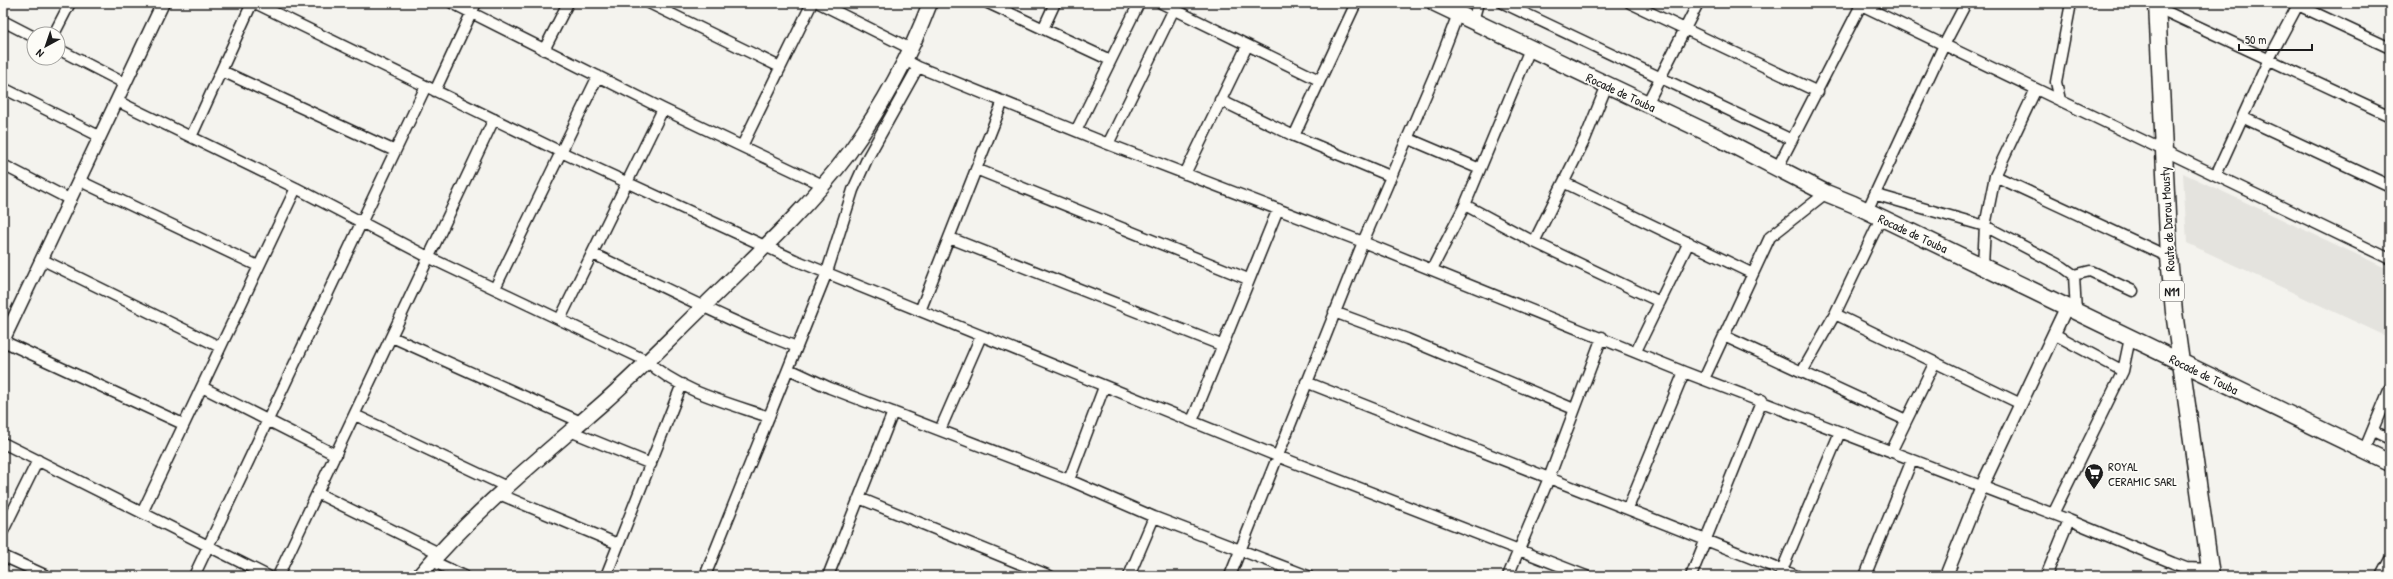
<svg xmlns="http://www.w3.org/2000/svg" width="2393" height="579" font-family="'Patrick Hand',sans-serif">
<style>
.built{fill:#e4e3de}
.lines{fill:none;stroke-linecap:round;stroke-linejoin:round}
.minor-casing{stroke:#1c1c1c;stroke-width:13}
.tertiary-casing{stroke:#1c1c1c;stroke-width:15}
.secondary-casing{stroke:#1c1c1c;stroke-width:17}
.primary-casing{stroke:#1c1c1c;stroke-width:19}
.minor{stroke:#fdfcf7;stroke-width:10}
.tertiary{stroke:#fdfcf7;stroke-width:12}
.secondary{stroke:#fdfcf7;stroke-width:14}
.primary{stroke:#fdfcf7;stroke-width:16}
.labels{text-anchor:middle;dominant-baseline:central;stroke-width:3.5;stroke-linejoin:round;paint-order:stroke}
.shield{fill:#fdfcf7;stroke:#605f5e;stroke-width:1}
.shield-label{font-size:12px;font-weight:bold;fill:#1c1c1c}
.street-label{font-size:13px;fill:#1c1c1c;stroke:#fdfcf7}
.poi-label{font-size:13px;fill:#1c1c1c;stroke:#fdfcf7;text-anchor:start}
</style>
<rect width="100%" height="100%" fill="#f4f3ee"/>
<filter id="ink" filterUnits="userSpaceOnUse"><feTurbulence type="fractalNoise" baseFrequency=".025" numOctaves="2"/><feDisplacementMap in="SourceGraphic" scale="8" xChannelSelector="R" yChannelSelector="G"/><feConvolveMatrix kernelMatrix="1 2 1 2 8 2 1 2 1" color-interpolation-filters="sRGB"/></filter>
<g filter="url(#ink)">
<path class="built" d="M2183 173 2390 270V338L2187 243Z"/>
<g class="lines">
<defs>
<path id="minor" d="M255 3 561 152 795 260 1277 456 1586 576
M452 3 663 109 823 185
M649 3 780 67
M819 3 911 49
M988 3 1110 60
M1161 3 1319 80
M1503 3 1792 140
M1630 3 1818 92
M1857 3 2390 259
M2298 5 2390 48
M2154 6 2390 116
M3 21 34 37
M1473 21 1478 3
M1043 29 1055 3
M54 34 70 3
M58 49 124 83
M544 50 568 3
M905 60 918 67 1108 144 1363 242 1684 372 2069 520 2173 563 2186 568 2210 569
M222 71 395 151
M3 88 99 136
M435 91 476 3
M1220 100 1294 136 1390 176
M2060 100 2056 82 2071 3
M117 101 296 188 430 258 647 361C679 391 728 403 769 417
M1647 104 1698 3
M2244 118 2390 186
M1076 131 1139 3
M1294 136 1356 3
M191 137 252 3
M1407 138 1480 169
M1108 144 1174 9
M742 146 812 3
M3 165 71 200
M1778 167 1861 5
M976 169 1248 279
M1185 174 1247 46
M2216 175 2269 59 2299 3
M1995 176 2169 257
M80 181 258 266
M1565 183 1751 273
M1877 195 1985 226 2063 267 2074 275 2076 313
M1465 205 1534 242 1660 302
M1867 211 1944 45 1966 3
M950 238 1221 345
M1534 242 1585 139 1607 85
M593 254C661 285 727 321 797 347
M43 260 220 347
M1983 266 1985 226 1995 176 2036 89
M1432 269 1465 205 1530 49
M2074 275 2090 271 2133 291
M495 288 598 76
M920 311 1003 101
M1334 312 1407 339 1574 409
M1835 314 2021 404
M560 319 663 109
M2054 334 2123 371
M1724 336 1906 420
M392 337 581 422
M3 341 183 424
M1636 351 1689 242
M789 369 830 388 1069 480 1154 517 1308 576
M1802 372 1835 314 1881 218
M1704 379 1770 237 1826 193
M1306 382 1797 576
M202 387 336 455
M355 415 507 487
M1192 421 1278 209
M940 430 981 336
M570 431 651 464
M2373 431 2390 439
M3 443 268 576
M2364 451 2390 388
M1891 452 1935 362
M1069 480 1104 387
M317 493 439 553
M499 494 618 544
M859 498 1050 576
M1628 508 1684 372
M142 513 296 188
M2053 514 2123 371 2130 338
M3 531 38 460
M3 556 47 576
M432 561 464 576
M1782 570 1840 432
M194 576 426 86
M278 576 494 119
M606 576 682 384
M705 576 827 272 853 190 868 157 918 67
M828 576 893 412
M1129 576 1154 517
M1230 576 1363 242 1434 76 1458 14
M1508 576 1549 478 1602 337
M1691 576 1762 400
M1865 576 1912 460
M2046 576 2069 520
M2381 576 2390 559"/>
<path id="tertiary" d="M3 341 163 3
M1946 576 1982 486 2066 308"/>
<path id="secondary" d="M419 576C474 511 540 458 603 403 638 372 671 338 704 306 754 257 807 209 849 153 882 107 910 56 930 3"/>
<path id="primary" d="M1435 3 1721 139 1826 193 1853 204 2390 463
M2157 3 2169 257 2174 312 2211 576"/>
</defs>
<use href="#minor" class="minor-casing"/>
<use href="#tertiary" class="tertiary-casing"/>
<use href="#secondary" class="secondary-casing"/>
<use href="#primary" class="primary-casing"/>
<use href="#minor" class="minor"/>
<use href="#tertiary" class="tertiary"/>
<use href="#secondary" class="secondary"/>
<use href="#primary" class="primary"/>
</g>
</g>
<defs>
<symbol id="supermarket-pin" viewBox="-11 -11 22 30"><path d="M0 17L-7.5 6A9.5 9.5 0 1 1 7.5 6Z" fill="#1c1c1c" stroke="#fdfcf7"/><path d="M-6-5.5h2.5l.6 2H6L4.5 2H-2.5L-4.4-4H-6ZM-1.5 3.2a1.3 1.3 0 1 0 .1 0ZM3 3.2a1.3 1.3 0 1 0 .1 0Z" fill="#fff"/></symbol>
</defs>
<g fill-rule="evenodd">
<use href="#supermarket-pin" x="2083" y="462" width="22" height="30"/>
</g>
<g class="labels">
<rect class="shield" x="2160" y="281" width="24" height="20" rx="3"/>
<g class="shield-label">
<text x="2172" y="291">N11</text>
</g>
<g class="street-label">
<text transform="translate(1621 92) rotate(25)">Rocade de Touba</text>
<text transform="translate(2167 219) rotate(-93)">Route de Darou Mousty</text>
<text transform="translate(1913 233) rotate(25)">Rocade de Touba</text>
<text transform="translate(2204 374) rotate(26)">Rocade de Touba</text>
</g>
<g class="poi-label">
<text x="2108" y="466">ROYAL<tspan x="2108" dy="15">CERAMIC SARL</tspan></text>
</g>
</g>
<rect width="2393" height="579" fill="none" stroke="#fdfcf7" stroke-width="16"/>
<rect x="8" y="8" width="2377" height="563" fill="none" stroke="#1c1c1c" stroke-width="1.5" filter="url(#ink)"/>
<g transform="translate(46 46) rotate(220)"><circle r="19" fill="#fdfcf7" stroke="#a3a29f"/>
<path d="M0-3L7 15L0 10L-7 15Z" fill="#1c1c1c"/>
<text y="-6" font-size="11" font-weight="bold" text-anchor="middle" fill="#1c1c1c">N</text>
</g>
<path d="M2239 44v6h73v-6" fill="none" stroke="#1c1c1c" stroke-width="2"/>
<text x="2245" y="44" font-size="12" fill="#1c1c1c" stroke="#fdfcf7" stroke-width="3" paint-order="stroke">50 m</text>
</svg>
